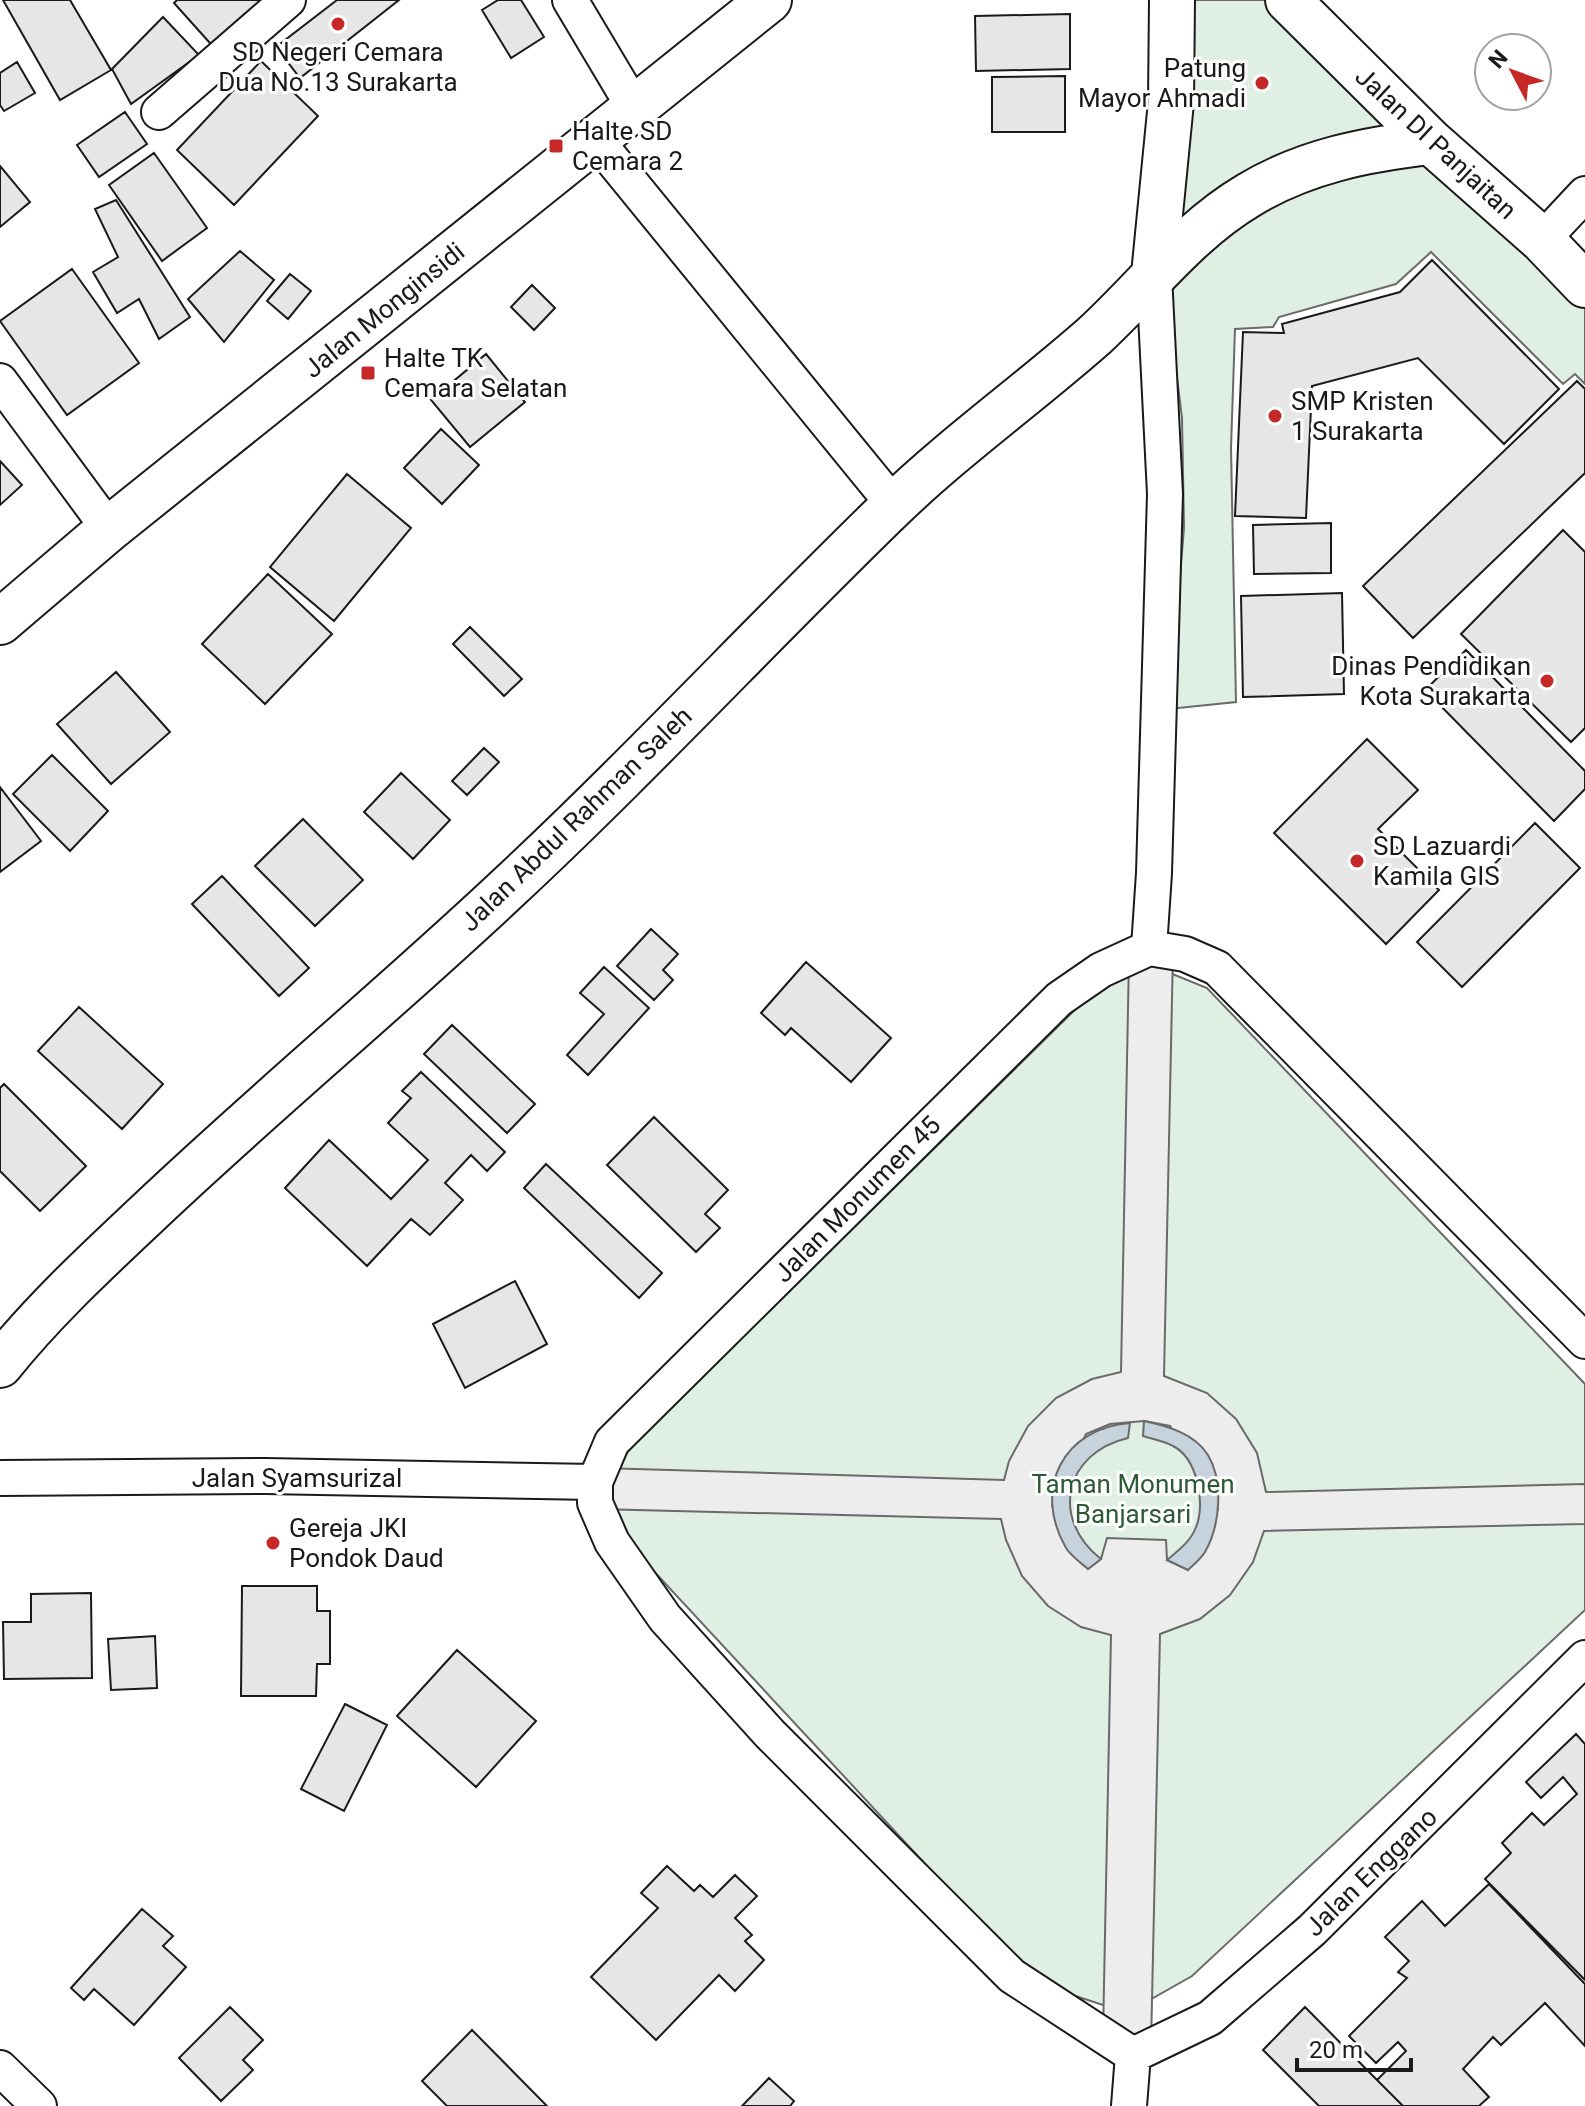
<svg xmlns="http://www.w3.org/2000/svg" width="1585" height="2106" font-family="Roboto,sans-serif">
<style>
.green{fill:#e0efe3;stroke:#6a6a6a;stroke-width:2}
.parking{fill:#ededed;stroke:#6a6a6a;stroke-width:2;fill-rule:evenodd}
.water{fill:#c6d2dc;stroke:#6a6a6a;stroke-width:2}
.building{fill:#e6e6e6;stroke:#1a1a1a;stroke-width:2}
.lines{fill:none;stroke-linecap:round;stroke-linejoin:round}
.street-casing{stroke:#1a1a1a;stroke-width:38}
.secondary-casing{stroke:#1a1a1a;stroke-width:48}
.street{stroke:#fff;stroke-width:34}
.secondary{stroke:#fff;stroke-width:44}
.poi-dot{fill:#c62828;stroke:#fff;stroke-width:3}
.labels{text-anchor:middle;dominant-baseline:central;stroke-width:6;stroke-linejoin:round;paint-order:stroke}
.poi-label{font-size:26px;fill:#1a1a1a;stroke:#fff;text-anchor:start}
.street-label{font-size:26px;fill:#1a1a1a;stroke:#fff}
.park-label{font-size:26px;fill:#2b5a34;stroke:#fff}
</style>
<rect width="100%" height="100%" fill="#fff"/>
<path class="green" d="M1179 0H1279L1414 135 1160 261Z
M1431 156 1585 297V384L1575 374 1563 384 1431 252 1396 284 1279 317 1273 327 1235 329 1231 448 1236 702 1169 709 1184 528 1182 418 1165 281 1235 224 1309 185Z
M1170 973 1207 988 1585 1384V1610L1192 1976 1146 2002 1103 2005 1057 1990 1018 1964 623 1538C611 1500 610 1485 629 1449L1090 995 1129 976Z"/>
<path class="parking" d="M1173 952 1164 1376 1207 1393 1236 1419 1257 1453 1266 1492 1585 1484V1524L1264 1531 1253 1562 1230 1595 1200 1619 1160 1634 1151 2046 1103 2035 1111 1635 1081 1627 1048 1606 1022 1576 1006 1540 1001 1519 597 1509 601 1468 1004 1480 1009 1461 1028 1426 1056 1398 1092 1379 1121 1372 1129 957ZM1144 1421 1170 1426 1218 1509 1188 1570 1167 1560 1166 1540 1107 1538 1101 1559 1088 1569 1052 1506 1086 1434 1110 1424Z"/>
<path class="water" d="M1144 1421C1167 1426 1194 1433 1208 1455 1224 1482 1220 1526 1205 1552 1201 1559 1194 1564 1188 1570L1167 1560C1179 1550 1191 1541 1196 1527 1206 1503 1197 1458 1173 1446 1165 1441 1152 1439 1143 1436Z
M1130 1423 1128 1438C1064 1453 1050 1519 1101 1559L1088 1569C1081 1563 1071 1556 1066 1548 1032 1489 1063 1428 1130 1423Z"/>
<path class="building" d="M3 0H70L111 70 60 100Z
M177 0H276L218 52 174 3Z
M337 0H399L300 78 276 47Z
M498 0H521L544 37 511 58 482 10Z
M1070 14V69L976 71 975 16Z
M163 17 199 55 131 104 112 69Z
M261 61 318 116 234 205 177 150Z
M17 62 35 93 4 111 0 105V73Z
M1065 76V132H992V77Z
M125 112 147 144 99 177 77 145Z
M154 153 207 228 162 261 109 185Z
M0 166 30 202 0 227Z
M116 200 190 317 159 339 139 299 117 313 93 272 118 257 95 209Z
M240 251 274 280 224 342 188 299Z
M1432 260 1559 389 1504 444 1418 358 1312 386 1306 518 1235 516 1243 332 1284 333 1282 324 1400 292Z
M72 269 139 363 67 415 0 321Z
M290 274 311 291 288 319 267 301Z
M532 285 555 308 534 330 511 307Z
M486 354 525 402 470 447 431 400Z
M1577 381 1585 389V473L1413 638 1363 586Z
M441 429 479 465 442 504 404 468Z
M0 461 22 485 0 505Z
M347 474 411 528 334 621 270 567Z
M1331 523V573L1254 574 1253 525Z
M1563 530 1585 552V728L1571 742 1461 634Z
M268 574 332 634 265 704 202 644Z
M1342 593 1344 694 1243 697 1241 596Z
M470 627 522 679 504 696 453 644Z
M1466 650 1585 771V789L1554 821 1425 690Z
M116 672 170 732 111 784 57 724Z
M1367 739 1418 790 1378 829 1439 890 1386 944 1274 833Z
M484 748 499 762 467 795 452 781Z
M52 755 108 811 70 851 13 794Z
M401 773 450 820 413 859 364 812Z
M0 787 41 841 0 872Z
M303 819 363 880 315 926 255 866Z
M1535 823 1580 868 1462 987 1417 942Z
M222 876 309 968 279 996 192 904Z
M651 929 678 954 663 970 673 980 654 1000 617 966Z
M806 962 891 1038 851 1082 791 1028 785 1035 761 1013Z
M604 967 649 1008 588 1075 567 1055 604 1014 580 993Z
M79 1007 163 1084 122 1129 38 1051Z
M452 1025 535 1104 507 1133 424 1054Z
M421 1072 505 1152 487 1171 471 1155 445 1183 463 1200 430 1235 411 1219 367 1266 285 1188 329 1140 391 1199 428 1160 388 1123 411 1098 402 1091Z
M4 1084 86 1166 40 1211 0 1171V1088Z
M654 1117 728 1190 705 1214 720 1228 696 1252 607 1165Z
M546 1164 662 1273 639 1298 524 1188Z
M515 1281 547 1344 465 1388 433 1324Z
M242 1586H317V1611H330V1664H317L316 1696H241Z
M91 1593 92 1678 4 1679 3 1622H31V1594Z
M155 1636 157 1688 111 1690 108 1639Z
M457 1650 536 1721 476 1787 397 1716Z
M345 1704 387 1725 344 1811 301 1789Z
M1576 1734 1585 1744V1980L1485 1879 1511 1853 1502 1843 1532 1813 1544 1825 1577 1794 1563 1777 1541 1798 1526 1782Z
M667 1866 694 1891 700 1885 713 1897 735 1875 757 1896 735 1918 752 1935 745 1941 764 1960 735 1991 719 1975 656 2040 591 1977 658 1908 641 1893Z
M1489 1884 1585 1984V2046L1545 2003 1501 2045 1493 2037 1463 2069 1489 2097 1479 2106H1403L1377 2080 1406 2051 1398 2042 1376 2063 1349 2036 1407 1978 1398 1972 1409 1961 1385 1937 1422 1901 1445 1926Z
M142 1909 173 1936 163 1946 186 1967 134 2025 94 1989 84 2000 71 1988Z
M230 2007 263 2040 243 2060 253 2070 221 2101 179 2058Z
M1305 2007 1377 2080 1403 2106H1319L1263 2050Z
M472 2030 547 2106H447L422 2081Z
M769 2078 794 2101 790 2106H742Z"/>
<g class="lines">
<defs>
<path id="street" d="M570 0 635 109
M159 112 288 0
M596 140 894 505
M1542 240 1585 194
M0 381 109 529
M1149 948 1154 873 1165 494 1154 275
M1149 948 1185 954 1217 968 1585 1341
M0 1478 265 1476 595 1482
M1133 2055 1012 1976 770 1734 665 1618 612 1542 595 1503V1482L612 1442 1059 999 1101 970 1149 948
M1133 2055 1210 2018 1312 1930 1585 1658
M0 2068 39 2106
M1129 2106 1133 2055"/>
<path id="secondary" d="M1288 0 1431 142 1542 240 1585 285
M1154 275 1171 102 1172 0
M0 622 109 529 769 0
M0 1365C44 1310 96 1262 147 1214 265 1102 391 998 509 887 640 765 761 634 890 509 954 447 1027 395 1094 336 1146 288 1188 231 1249 195 1305 161 1368 149 1431 142"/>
</defs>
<use href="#street" class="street-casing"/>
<use href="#secondary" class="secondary-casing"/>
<use href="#street" class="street"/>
<use href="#secondary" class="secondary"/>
</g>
<g class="poi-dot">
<circle cx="338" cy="24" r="8"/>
<circle cx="1262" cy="83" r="8"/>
<rect x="548" y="138" width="16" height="16" rx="4"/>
<rect x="360" y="365" width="16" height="16" rx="4"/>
<circle cx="1275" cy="416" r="8"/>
<circle cx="1547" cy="681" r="8"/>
<circle cx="1357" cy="861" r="8"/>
<circle cx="273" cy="1543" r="8"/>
</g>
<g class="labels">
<g class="poi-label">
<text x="338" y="52" text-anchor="middle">SD Negeri Cemara<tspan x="338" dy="30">Dua No.13 Surakarta</tspan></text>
<text x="1246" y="68" text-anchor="end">Patung<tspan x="1246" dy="30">Mayor Ahmadi</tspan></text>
<text x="572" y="131">Halte SD<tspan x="572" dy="30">Cemara 2</tspan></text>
<text x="384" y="358">Halte TK<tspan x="384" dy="30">Cemara Selatan</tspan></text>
<text x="1291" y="401">SMP Kristen<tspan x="1291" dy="30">1 Surakarta</tspan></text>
<text x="1531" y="666" text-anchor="end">Dinas Pendidikan<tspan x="1531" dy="30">Kota Surakarta</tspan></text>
<text x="1373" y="846">SD Lazuardi<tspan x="1373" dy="30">Kamila GIS</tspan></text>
<text x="289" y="1528">Gereja JKI<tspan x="289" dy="30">Pondok Daud</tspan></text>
</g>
<g class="street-label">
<text transform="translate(1436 143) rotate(43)">Jalan DI Panjaitan</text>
<text transform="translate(384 310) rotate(-39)">Jalan Monginsidi</text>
<text transform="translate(576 819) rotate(-44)">Jalan Abdul Rahman Saleh</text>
<text transform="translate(857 1199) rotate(-45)">Jalan Monumen 45</text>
<text x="297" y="1478">Jalan Syamsurizal</text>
<text transform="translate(1371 1872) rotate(-44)">Jalan Enggano</text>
</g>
<g class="park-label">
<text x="1133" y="1484">Taman Monumen<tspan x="1133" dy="30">Banjarsari</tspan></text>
</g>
</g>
<g transform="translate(1513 72) rotate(311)"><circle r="38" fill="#ffffff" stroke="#a3a3a3" stroke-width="2"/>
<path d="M0-6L14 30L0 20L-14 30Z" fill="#c62828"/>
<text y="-12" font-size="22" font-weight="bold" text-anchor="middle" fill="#1a1a1a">N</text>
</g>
<path d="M1297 2058v12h114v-12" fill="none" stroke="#1a1a1a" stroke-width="4"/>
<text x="1309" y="2058" font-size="24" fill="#1a1a1a" stroke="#ffffff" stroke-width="6" paint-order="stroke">20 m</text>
</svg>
